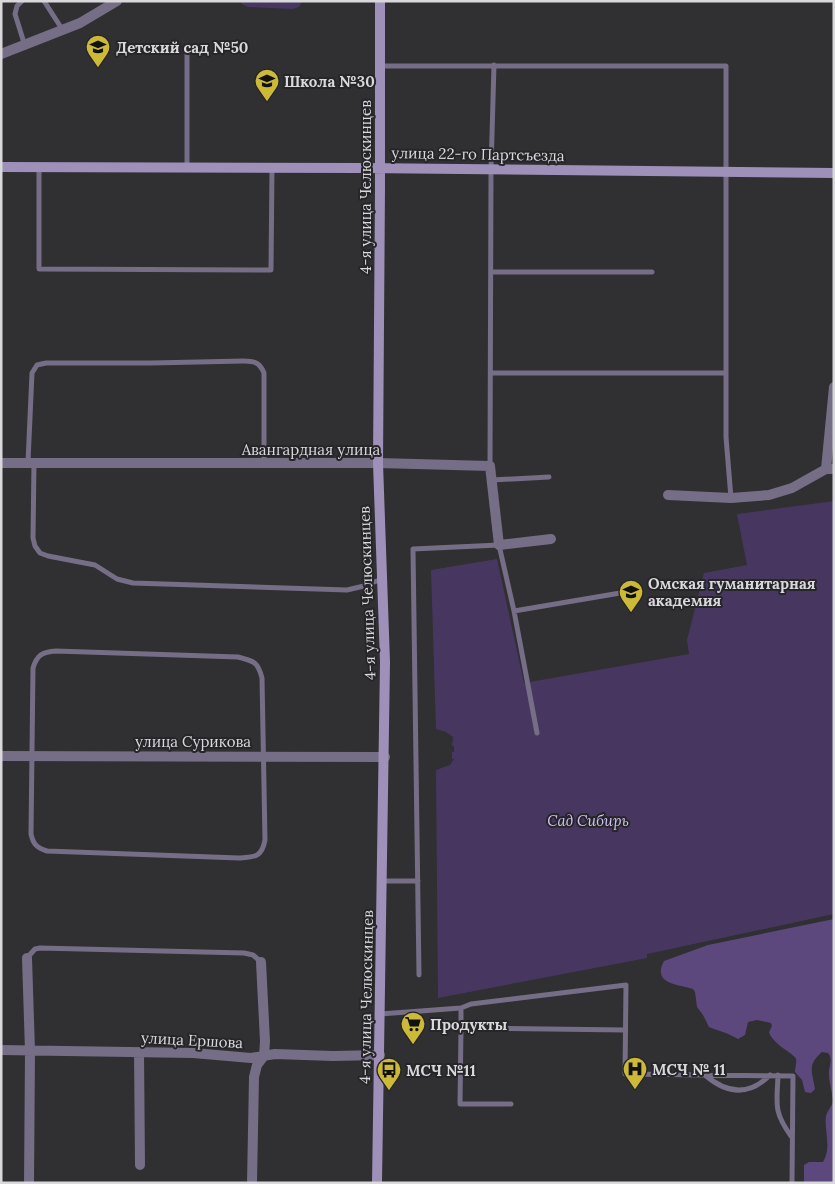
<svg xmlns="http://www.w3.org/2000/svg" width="835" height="1184" font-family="Lora,serif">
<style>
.green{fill:#473760}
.forest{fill:#5d487e}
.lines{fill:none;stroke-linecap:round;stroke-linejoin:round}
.lane{stroke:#766d86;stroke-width:5}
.street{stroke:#766d86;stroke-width:10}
.secondary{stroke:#9e90b8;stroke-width:10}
.labels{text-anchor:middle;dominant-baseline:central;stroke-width:4;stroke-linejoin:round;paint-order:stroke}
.poi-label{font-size:15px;font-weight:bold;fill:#d9d8db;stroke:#262529;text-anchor:start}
.street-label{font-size:15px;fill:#d9d8db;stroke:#262529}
.park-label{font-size:15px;font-style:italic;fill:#d2c1f3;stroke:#262529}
</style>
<rect width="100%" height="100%" fill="#302f32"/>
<path class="green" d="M240 1H302L299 7 293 9 248 7 242 4Z
M834 501V914L647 954V958L438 998 436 770 450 765 454 759H452V752H454V746H452L453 737 446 732 436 729 431 570 497 559 524 683 689 654 687 640 704 573 747 565 737 514Z"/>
<path class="forest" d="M834 919V1183H804V1165L809 1162H823C832 1147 824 1131 826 1116 827 1111 832 1106 833 1102 833 1097 829 1081 829 1075 828 1067 834 1060 828 1053L822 1052C807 1065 812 1071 815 1089L811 1093 805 1092 802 1080 795 1072C795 1068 797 1062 796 1059 794 1053 773 1045 769 1032L772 1026 771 1023 757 1020 748 1022 745 1035 738 1039C728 1033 719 1031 709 1027L703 1015 697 1007 695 992 693 989C677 984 652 984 664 961L708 945Z"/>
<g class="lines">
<path class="lane" d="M22 1 17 6 15 14 25 46
M44 1 62 29
M380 66H726V437L731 498
M39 167V269L271 270 272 168
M187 168V46
M491 272H652
M491 373H726
M28 462 32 373 37 365 46 363H151L244 361C255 361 260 363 264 373V463
M34 463 33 538 35 546 40 553 48 556 95 565 117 579 133 583 347 590 364 586 382 579
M490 466 491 170 494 65
M492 480 549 477
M56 651 238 657C254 661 258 662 262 678L265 840C262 857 255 857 239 858L47 851C37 848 33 844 31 834L33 668C37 655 42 652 56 651Z
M537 733 514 611 632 591
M383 881H418
M27 958 35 949 40 948 244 953 253 955 261 962
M419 975 413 549 499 545 514 611
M461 1008V1028L625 1030
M380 1014 461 1008 471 1004 626 985 625 1074 793 1076 792 1183
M461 1028 460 1104H511
M705 1075C727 1094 749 1096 770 1075
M778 1075C777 1104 773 1111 791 1136"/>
<path class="street" d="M1 54 80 23 117 1
M1 463H378L490 466 499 545 551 539
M826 469 834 387
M668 495 731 498 769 495 792 488 826 469H834
M1 756 385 757
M27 958 30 1051 29 1183
M1 1050 193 1053 251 1058 275 1054 333 1056 380 1055
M139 1052 140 1165
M252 1183 254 1077 257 1065 264 1056 265 1041 261 962"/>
<path class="secondary" d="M1 167 363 168 834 173
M377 1183 385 662 378 463 380 188V1"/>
</g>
<defs>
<symbol id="school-pin" viewBox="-11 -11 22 30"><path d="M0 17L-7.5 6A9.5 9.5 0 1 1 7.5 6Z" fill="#ccb938" stroke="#262529"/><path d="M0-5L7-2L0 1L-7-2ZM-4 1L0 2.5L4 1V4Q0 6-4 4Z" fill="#111"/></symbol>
<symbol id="university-pin" viewBox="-11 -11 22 30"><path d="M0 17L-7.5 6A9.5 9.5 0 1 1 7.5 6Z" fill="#ccb938" stroke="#262529"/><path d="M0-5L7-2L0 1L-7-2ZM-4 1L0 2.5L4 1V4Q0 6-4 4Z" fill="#111"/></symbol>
<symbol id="supermarket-pin" viewBox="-11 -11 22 30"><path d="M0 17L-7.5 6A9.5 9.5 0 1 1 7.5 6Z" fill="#ccb938" stroke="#262529"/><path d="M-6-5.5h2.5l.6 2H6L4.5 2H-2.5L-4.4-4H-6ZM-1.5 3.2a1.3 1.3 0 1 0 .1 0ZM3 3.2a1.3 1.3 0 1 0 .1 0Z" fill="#111"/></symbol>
<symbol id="hospital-pin" viewBox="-11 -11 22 30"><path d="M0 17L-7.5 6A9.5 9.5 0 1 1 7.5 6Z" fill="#ccb938" stroke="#262529"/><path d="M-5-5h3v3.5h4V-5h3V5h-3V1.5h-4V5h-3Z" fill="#111"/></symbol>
<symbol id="bus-pin" viewBox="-11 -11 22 30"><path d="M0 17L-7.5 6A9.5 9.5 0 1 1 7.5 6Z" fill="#ccb938" stroke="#262529"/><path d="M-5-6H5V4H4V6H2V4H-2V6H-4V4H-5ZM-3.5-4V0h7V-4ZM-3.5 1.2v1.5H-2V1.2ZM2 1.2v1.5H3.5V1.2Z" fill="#111"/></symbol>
</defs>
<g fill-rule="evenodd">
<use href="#school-pin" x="84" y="33" width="28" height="38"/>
<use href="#school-pin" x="253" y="67" width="28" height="38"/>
<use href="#university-pin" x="617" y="578" width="28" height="38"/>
<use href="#supermarket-pin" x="399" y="1010" width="28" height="38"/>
<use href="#hospital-pin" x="621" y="1055" width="28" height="38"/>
<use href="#bus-pin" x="375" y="1056" width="28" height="38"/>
</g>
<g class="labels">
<g class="poi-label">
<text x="116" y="47">Детский сад №50</text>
<text x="284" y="81">Школа №30</text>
<text x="648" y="583">Омская гуманитарная<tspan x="648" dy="17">академия</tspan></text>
<text x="430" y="1024">Продукты</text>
<text x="652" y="1069">МСЧ № 11</text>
<text x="406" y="1070">МСЧ №11</text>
</g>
<g class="street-label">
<text transform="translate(478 154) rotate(1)">улица 22-го Партсъезда</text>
<text transform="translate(365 187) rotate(-90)">4-я улица Челюскинцев</text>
<text x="311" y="449">Авангардная улица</text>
<text transform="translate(367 593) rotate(-92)">4-я улица Челюскинцев</text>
<text x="193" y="741">улица Сурикова</text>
<text transform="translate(366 997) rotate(-89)">4-я улица Челюскинцев</text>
<text transform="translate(192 1040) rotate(3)">улица Ершова</text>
</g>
<g class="park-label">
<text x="588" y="820">Сад Сибирь</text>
</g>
</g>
<rect width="835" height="1184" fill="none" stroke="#d9d8db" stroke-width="5"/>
</svg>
